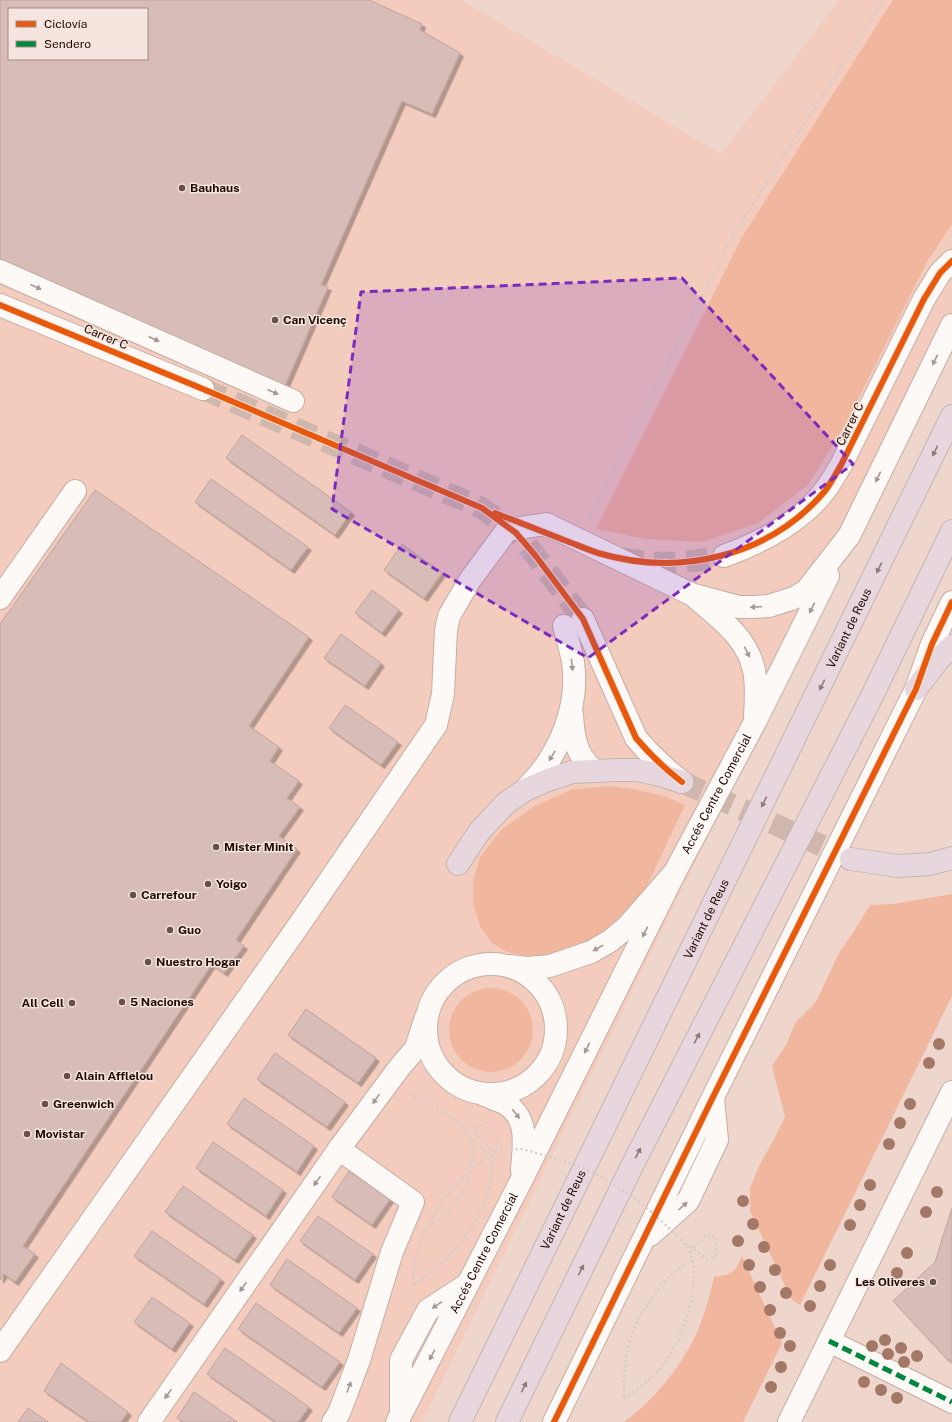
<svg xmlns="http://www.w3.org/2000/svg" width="952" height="1422" font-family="'Public Sans',sans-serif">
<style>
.built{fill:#f3ccbd;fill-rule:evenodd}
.green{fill:#f1b69e}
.building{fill:#d7bcb7;stroke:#bea49f;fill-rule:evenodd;filter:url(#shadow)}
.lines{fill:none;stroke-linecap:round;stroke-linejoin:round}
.minor-tunnel{stroke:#d0b7ad;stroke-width:22;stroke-dasharray:22 11;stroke-linecap:butt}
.highway-tunnel{stroke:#d0b7ad;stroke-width:22;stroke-dasharray:22 11;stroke-linecap:butt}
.minor-casing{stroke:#c6ada3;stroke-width:24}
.highway-casing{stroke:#c4b6b0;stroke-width:24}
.path{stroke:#d5ccc9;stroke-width:2.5;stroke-dasharray:2 3;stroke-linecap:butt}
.minor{stroke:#fdf9f7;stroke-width:22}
.highway{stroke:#e8d6de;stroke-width:22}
.path-bridge{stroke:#d5ccc9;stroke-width:2.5;stroke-dasharray:2 3;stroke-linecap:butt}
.quiet{stroke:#00873e;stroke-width:5;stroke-dasharray:10 5;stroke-linecap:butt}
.cycleway-casing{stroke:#f5e5de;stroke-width:8}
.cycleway{stroke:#e8590c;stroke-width:6}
.tree{fill:#a37866}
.oneway{fill:#a59894}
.oneway2{fill:#8e797a}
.marked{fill:#7b2cbf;fill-opacity:0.2;stroke:#7b2cbf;stroke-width:3;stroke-dasharray:8 5;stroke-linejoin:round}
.poi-dot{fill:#684f47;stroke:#f5e5de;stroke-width:1.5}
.labels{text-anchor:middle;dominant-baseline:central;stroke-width:3;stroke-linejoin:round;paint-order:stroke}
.poi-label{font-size:12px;font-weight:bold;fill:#200700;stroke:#f5e5de;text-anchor:start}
.street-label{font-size:12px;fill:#200700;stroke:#f5e5de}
</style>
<defs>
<filter id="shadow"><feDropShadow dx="3.5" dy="3.5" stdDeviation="0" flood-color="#0004"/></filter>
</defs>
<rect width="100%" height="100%" fill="#efd6cc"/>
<path class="built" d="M0 0H462L721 154 839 0H952V336L422 1422H0ZM9 9H147V59H9Z"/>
<path class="green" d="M893 0H952V224L927 262 845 425 809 484 758 523 702 542 646 539 596 529 741 239Z
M608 786 633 789 664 796 685 805 645 890 629 912 604 934 577 946 550 954 527 956 507 952 492 943 480 926 473 903V883L480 857 502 829 535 806 571 790Z
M952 894V996L800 1305 792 1300 787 1290 750 1211V1188L760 1164 773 1141 785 1117 772 1066 786 1045 795 1023 816 1002 839 953 854 931 870 905 893 904Z
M449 1030a42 42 0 1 1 84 0a42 42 0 1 1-84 0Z
M742 1256 782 1343 743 1422H624C656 1398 682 1366 698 1330 705 1313 710 1295 714 1277 733 1274 735 1273 742 1256Z"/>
<path class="building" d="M0 0H369L422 24 420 30 460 53 432 114 402 101 321 285 328 287 285 386 0 261ZM9 9H147V59H9Z
M242 435 351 512 335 535 226 458Z
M211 479 308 547 291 570 195 502Z
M95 490 309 637 249 726 279 747 270 761 299 781 287 798 300 807 279 836 297 849 236 940 244 946 224 973 212 964 23 1246 35 1254 15 1282 4 1274 0 1280V624Z
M402 544 442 573 424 598 384 570Z
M372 590 399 610 382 633 355 613Z
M341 634 381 663 365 686 324 658Z
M345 705 398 742 381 765 329 728Z
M306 1009 376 1058 358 1083 288 1035Z
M275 1053 345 1102 327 1127 257 1079Z
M244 1098 314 1146 297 1172 227 1124Z
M213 1142 283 1190 266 1216 196 1168Z
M349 1171 390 1199 372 1225 332 1197Z
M183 1186 253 1235 235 1260 165 1212Z
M952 1208V1362L945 1357 893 1301 935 1262Z
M318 1216 373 1254 355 1280 300 1241Z
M152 1231 221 1279 204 1304 134 1256Z
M287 1259 357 1308 339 1333 270 1285Z
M152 1297 190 1323 172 1349 134 1322Z
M256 1303 340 1362 322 1387 238 1329Z
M225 1348 309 1407 298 1422H276L207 1374Z
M61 1363 128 1412 121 1422H89L44 1391Z
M194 1392 237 1422H183L177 1418Z
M28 1408 48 1422H18Z"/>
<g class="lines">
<path class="minor-tunnel" d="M203 389 482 508 516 533 535 555 583 619
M621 558C658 566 687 563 724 556"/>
<path class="highway-tunnel" d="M682 782 851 859"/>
<defs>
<g id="minor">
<path d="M0 271 293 401"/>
<path d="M0 305 203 389"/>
<path d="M724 556C762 542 802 522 826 489 832 481 836 473 841 465L924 299 940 273 952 261"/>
<path d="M695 597C719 618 747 637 754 670 757 685 756 701 755 716"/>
<path d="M0 598 75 491"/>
<path d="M583 619 636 738C651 756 664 768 682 782"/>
<path d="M572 714C573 736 576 757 595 771"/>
<path d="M525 790C533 781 542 772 548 762 567 733 578 697 573 662 571 650 567 638 564 626"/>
<circle cx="491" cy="1029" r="65"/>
<path id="s1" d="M510 966 527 968 550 966 591 952 610 941 627 927 675 872 755 722 828 576"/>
<path d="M484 1095C491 1098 498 1100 504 1103 531 1118 523 1147 522 1171"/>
<path d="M650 1235 688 1201 717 1140 713 1098"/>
<path d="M829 1341 952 1402"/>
<path d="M0 1351 299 925 436 725 443 694 446 630 449 616 470 580 507 530 546 524 691 594 739 607H754L769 606 794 598 806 591 849 536 952 325"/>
<path d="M401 1412V1360L428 1310 468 1284"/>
<path d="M149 1422 339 1149 399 1068 416 1048 426 1017"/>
<path d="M333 1422 339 1413 359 1360 392 1252 413 1202 339 1149"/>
<path id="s2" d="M397 1422 521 1181 675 872"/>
<path d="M554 1422 713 1097 916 689 932 644 952 602"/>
<path d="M789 1422 952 1092"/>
</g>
<g id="highway">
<path d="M916 689 939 659 952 646"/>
<path d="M851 859 898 866 930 864 952 858"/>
<path d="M458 864 479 832 506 803 525 790 548 780 572 772 616 770H637L660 775 682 782"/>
<path id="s3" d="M460 1422C623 1086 790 752 952 416"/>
<path d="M507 1422 633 1164 871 698 952 531"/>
</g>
</defs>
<use href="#minor" class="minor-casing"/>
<use href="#highway" class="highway-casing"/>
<path class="path" d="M589 520 735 232 884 0
M535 551H546
M517 558 527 552
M410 1094 460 1122 472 1140 473 1154 467 1187 452 1209 430 1225
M487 1122 475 1128 474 1133 493 1150
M472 1140 493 1157 492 1162
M493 1157 499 1138
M681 1239C709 1267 686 1331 667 1360 656 1376 640 1388 624 1399V1377L628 1345 641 1314 665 1280 687 1263
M691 1252 707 1234 716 1237V1255L710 1261"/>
<use href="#minor" class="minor"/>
<use href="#highway" class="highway"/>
<path class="path-bridge" d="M492 1162C491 1169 492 1177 490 1184 479 1229 449 1262 412 1286L414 1266 422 1237 443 1199 473 1168 493 1150C502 1150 511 1149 520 1149 529 1150 538 1154 547 1156 601 1170 639 1198 678 1237
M686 1244 710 1261"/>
<path class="quiet" d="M829 1341 952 1402"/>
<defs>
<path id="cycleway" d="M0 305 203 389 482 508 516 533 535 555 583 619 636 738C651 756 664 768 682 782
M495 513C518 522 541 531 564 540 575 544 586 549 598 553 679 577 769 557 825 491 831 483 836 474 841 465L924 299 940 273 952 261
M554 1422 713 1097 916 689 932 644 952 602"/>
</defs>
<use href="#cycleway" class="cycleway-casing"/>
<use href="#cycleway" class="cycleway"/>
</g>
<g class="tree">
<circle cx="939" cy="1044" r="6"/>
<circle cx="929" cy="1063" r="6"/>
<circle cx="910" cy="1104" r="6"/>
<circle cx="900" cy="1123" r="6"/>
<circle cx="889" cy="1144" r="6"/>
<circle cx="870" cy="1185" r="6"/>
<circle cx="937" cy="1192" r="6"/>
<circle cx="743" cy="1201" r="6"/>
<circle cx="860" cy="1205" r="6"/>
<circle cx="926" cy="1212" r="6"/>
<circle cx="753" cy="1224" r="6"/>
<circle cx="850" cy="1225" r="6"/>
<circle cx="738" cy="1241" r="6"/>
<circle cx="764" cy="1247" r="6"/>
<circle cx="907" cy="1253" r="6"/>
<circle cx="749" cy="1265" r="6"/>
<circle cx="830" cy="1265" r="6"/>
<circle cx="775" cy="1270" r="6"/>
<circle cx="897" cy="1273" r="6"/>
<circle cx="820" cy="1286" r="6"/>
<circle cx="760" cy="1287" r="6"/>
<circle cx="786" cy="1293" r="6"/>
<circle cx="810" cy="1306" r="6"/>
<circle cx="770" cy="1310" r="6"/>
<circle cx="780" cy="1333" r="6"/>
<circle cx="885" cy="1340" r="6"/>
<circle cx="790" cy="1346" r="6"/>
<circle cx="872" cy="1346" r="6"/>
<circle cx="901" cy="1348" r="6"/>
<circle cx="888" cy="1354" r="6"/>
<circle cx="917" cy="1356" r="6"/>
<circle cx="904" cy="1362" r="6"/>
<circle cx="781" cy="1367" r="6"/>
<circle cx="864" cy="1382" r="6"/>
<circle cx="771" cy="1387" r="6"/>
<circle cx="881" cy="1390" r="6"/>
<circle cx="897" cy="1398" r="6"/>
</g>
<defs><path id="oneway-solid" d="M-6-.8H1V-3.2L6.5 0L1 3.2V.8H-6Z"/></defs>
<g class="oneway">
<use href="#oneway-solid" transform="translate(36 287) rotate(24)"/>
<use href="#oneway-solid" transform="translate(154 339) rotate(24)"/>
<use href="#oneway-solid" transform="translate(935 360) rotate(116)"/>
<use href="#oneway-solid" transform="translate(273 392) rotate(24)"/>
<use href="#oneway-solid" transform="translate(878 477) rotate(116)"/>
<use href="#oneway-solid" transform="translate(756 607) rotate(178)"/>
<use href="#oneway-solid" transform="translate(812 608) rotate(117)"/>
<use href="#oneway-solid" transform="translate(747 652) rotate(64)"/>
<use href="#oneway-solid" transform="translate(572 665) rotate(84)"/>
<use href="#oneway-solid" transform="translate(552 756) rotate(121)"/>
<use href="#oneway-solid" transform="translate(645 932) rotate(116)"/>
<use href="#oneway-solid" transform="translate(598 948) rotate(151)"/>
<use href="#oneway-solid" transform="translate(587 1048) rotate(116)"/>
<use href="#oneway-solid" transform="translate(376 1099) rotate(125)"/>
<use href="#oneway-solid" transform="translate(516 1114) rotate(52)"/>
<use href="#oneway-solid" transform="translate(317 1181) rotate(125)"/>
<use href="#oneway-solid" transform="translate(683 1206) rotate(-42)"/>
<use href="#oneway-solid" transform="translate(243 1287) rotate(125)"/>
<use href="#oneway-solid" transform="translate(437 1305) rotate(146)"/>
<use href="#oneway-solid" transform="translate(432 1355) rotate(118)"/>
<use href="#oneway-solid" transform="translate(349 1387) rotate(-70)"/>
<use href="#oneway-solid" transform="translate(168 1394) rotate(125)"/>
</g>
<g class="oneway2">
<use href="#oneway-solid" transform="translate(935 451) rotate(116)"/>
<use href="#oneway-solid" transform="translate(879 568) rotate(116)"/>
<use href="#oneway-solid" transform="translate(822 685) rotate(116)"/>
<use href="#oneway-solid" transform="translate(764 802) rotate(116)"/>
<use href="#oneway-solid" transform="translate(697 1038) rotate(-63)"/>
<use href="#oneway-solid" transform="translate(638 1153) rotate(-63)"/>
<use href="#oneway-solid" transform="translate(581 1270) rotate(-64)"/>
<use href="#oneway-solid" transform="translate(524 1387) rotate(-64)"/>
</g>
<path class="marked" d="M682 278 853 464 588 658 332 509 361 292Z"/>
<g class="poi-dot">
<circle cx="182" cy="188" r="4"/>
<circle cx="275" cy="320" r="4"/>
<circle cx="216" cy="847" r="4"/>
<circle cx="208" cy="884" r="4"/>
<circle cx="133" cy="895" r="4"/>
<circle cx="170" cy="930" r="4"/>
<circle cx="148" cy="962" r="4"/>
<circle cx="122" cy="1002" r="4"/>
<circle cx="72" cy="1003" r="4"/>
<circle cx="67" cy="1076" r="4"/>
<circle cx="45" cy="1104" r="4"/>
<circle cx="27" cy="1134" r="4"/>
<circle cx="933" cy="1282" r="4"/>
</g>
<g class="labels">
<g class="poi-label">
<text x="190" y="188">Bauhaus</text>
<text x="283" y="320">Can Vicenç</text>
<text x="224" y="847">Mister Minit</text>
<text x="216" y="884">Yoigo</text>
<text x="141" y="895">Carrefour</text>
<text x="178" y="930">Guo</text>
<text x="156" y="962">Nuestro Hogar</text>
<text x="130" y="1002">5 Naciones</text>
<text x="64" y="1003" text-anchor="end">All Cell</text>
<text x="75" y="1076">Alain Afflelou</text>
<text x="53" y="1104">Greenwich</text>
<text x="35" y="1134">Movistar</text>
<text x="925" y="1282" text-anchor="end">Les Oliveres</text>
</g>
<g class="street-label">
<text transform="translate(106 337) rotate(23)">Carrer C</text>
<text transform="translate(850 424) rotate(-64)">Carrer C</text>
<text stroke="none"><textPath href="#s3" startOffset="884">Variant de Reus</textPath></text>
<text stroke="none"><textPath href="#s1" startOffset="289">Accés Centre Comercial</textPath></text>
<text stroke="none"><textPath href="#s3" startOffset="560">Variant de Reus</textPath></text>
<text stroke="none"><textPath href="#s3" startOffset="236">Variant de Reus</textPath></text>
<text stroke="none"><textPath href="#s2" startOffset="190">Accés Centre Comercial</textPath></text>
</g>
</g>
<rect x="8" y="8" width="140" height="52" fill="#f5e5de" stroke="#a08c85"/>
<rect x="16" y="21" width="20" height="6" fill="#e8590c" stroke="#a08c85"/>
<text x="44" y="28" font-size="12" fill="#200700">Ciclovía</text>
<rect x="16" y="41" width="20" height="6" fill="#00873e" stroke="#a08c85"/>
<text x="44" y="48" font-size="12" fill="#200700">Sendero</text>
</svg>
